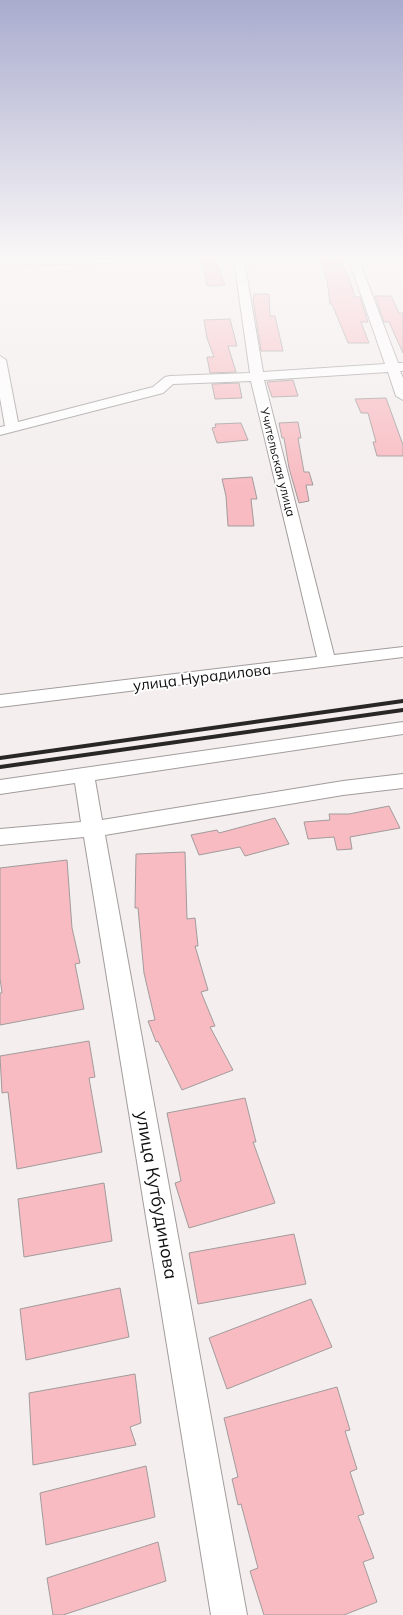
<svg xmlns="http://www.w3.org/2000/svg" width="403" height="1615" font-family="Mulish,sans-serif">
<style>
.building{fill:#f8bbc1;stroke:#a19b9c}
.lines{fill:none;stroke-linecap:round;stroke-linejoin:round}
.minor-casing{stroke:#a29c9c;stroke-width:2}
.minor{fill:#fff;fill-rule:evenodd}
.rail{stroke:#282626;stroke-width:4}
.labels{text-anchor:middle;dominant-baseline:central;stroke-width:4;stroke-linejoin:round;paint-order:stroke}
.far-street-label{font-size:12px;fill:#100e0e;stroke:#fff}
.street-label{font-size:15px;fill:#100e0e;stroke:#fff}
.near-street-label{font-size:18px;fill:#100e0e;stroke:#fff}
</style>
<rect width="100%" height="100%" fill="#f4eeee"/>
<path class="building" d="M215 260 225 285 207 286 202 261Z
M322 260H340L349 278 355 297H360L368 322H361L369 343H348L332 304H330L327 280 322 266H324Z
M254 294H269L270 316H275L283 351H261L253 300Z
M375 296H391L399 313H403V353L389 322H384Z
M230 319 237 346H228L236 372 210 373 207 357H214L207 338 204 320Z
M293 380 298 396 272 397 267 382Z
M239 383 242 398 215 399 212 384Z
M386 398 403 445V456H377L373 442H376L368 413H361L355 399Z
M298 422 301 438H298L304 472H309L313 485H306L309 501 299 503 289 468 284 438H282L279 423Z
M241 423 248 440 217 443 212 428 216 427 215 424Z
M252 477 257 499H251L254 526H228L226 496 222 479Z
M389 806 400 828 350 837 352 849 337 850 334 837 308 839 304 822 330 820 329 814H349Z
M275 818 289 844 245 856 240 847 199 855 191 835 217 830 219 833Z
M185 852 187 919 195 918 198 946H195L208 990 201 992 215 1026 210 1027 233 1070 182 1090 158 1041 156 1042 148 1021 155 1020 144 973 138 908H135L136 854Z
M67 860 72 928 80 963 75 964 84 1009 0 1025V993H2L0 978V868Z
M89 1041 95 1077 89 1078 102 1152 17 1169 8 1092 2 1093 0 1056Z
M245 1098 256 1142H253L275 1203 189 1228 175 1183 181 1181 167 1113Z
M104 1183 112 1241 24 1257 18 1199Z
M294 1234 306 1284 198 1304 189 1253Z
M120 1288 129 1337 26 1360 20 1309Z
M311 1299 332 1347 227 1389 209 1338Z
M135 1374 141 1423 130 1427 136 1445 33 1465 29 1393Z
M337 1387 350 1430 345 1431 357 1469 350 1472 364 1514 358 1516 374 1558 363 1562 377 1602 344 1615H264L250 1571 258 1568 241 1504 238 1505 232 1479 238 1477 224 1418Z
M146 1466 155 1517 46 1545 40 1493Z
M158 1542 166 1581 63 1615H53L47 1578Z"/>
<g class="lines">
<defs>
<path id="minor" d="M0 260H116L111 263 0 265Z
M234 260H244L263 372 385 364 349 260H359L398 363H403V371H400L403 378V400L396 396 388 372 264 380 334 655 403 647V657L0 707V695L317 657 251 381 173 384 163 393 0 435V427L5 426 0 398V356L6 360 18 422 153 387 165 377 170 376 250 373Z
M403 722V734L95 780 102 820 343 781 403 774V788L343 795 105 835 247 1615H211L84 837 0 845V829L81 822 75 783 0 794V780Z"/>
</defs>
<use href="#minor" class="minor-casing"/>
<use href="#minor" class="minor"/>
<path class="rail" d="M0 758 403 701
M0 767 403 710"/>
</g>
<linearGradient id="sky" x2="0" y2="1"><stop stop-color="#a9acce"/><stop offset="0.53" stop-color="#faf7f7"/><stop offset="1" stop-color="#faf7f7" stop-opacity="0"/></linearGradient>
<rect width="403" height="486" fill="url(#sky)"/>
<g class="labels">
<g class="far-street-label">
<text transform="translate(278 462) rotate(76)">Учительская улица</text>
</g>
<g class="street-label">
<text transform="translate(202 677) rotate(-7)">улица Нурадилова</text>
</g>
<g class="near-street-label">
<text transform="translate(157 1195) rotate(80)">улица Кутбудинова</text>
</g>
</g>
</svg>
